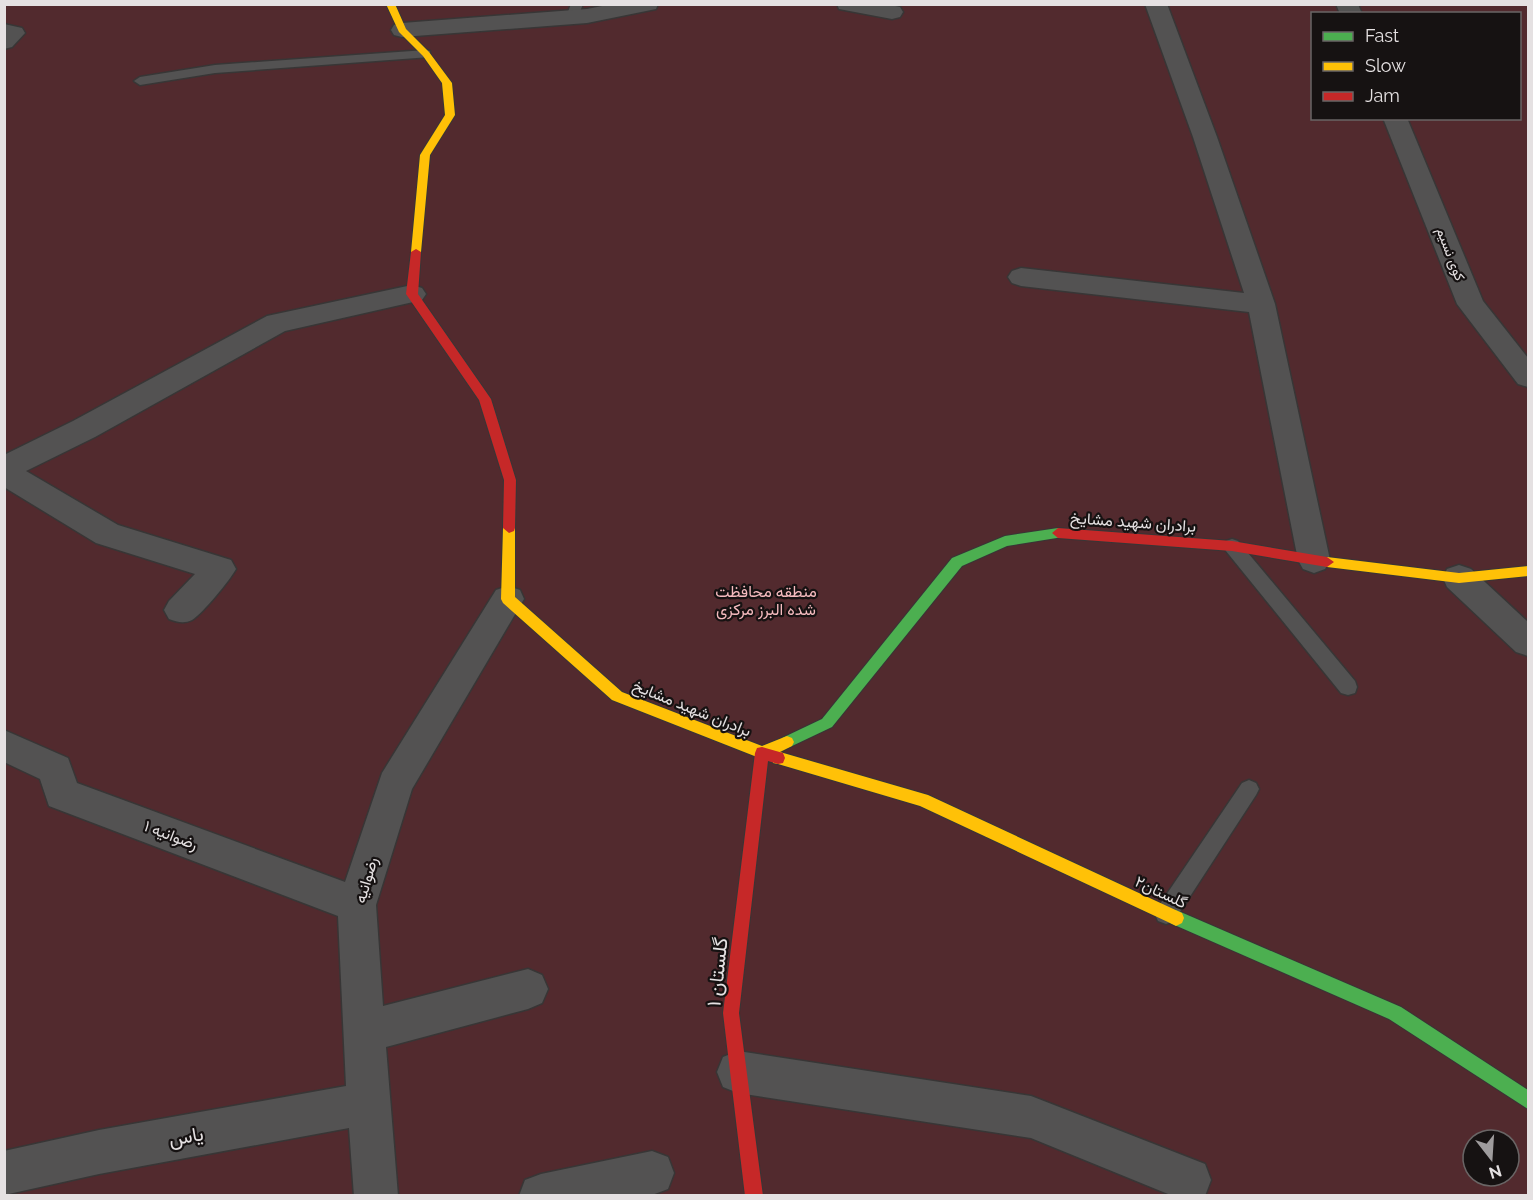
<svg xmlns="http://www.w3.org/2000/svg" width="1533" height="1200" font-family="Raleway,Vazirmatn,sans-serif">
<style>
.green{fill:#522a2e;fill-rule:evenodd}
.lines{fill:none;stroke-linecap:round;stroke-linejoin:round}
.lane-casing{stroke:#383636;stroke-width:3}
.street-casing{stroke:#383636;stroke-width:3}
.fast-casing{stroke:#383636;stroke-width:2}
.slow-casing{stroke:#383636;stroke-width:2}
.jam-casing{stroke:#383636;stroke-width:2}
.lane{fill:#535252;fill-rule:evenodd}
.street{fill:#535252;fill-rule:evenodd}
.fast{fill:#4caf50;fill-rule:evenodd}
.slow{fill:#ffc107;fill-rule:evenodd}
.jam{fill:#c62828;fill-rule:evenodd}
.labels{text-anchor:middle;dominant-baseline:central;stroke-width:4.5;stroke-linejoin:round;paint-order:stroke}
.far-street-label{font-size:14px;fill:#e5e1e2;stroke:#161212}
.street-label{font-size:16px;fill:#e5e1e2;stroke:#161212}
.park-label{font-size:16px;fill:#f6bbbf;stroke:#161212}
.near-street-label{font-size:20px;fill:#e5e1e2;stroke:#161212}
</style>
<rect width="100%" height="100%" fill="#1e1c1c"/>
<path class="green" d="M5 5H1528V1195H5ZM1312 14H1520V118H1312ZM1473 1140H1509V1176H1473Z"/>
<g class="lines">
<defs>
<path id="lane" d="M571 4H583L578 17 572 21 566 17Z
M426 50 430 51V57L215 73 140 85 134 81 140 77 215 65Z
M1232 539 1238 541 1355 681 1357 687 1355 693 1348 695 1341 693 1226 551 1223 546 1226 541Z
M1249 780 1256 783 1259 789 1256 795 1174 921 1166 924 1158 921 1155 914 1158 907 1242 783Z"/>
<path id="street" d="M612 4H658L656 9 587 23 402 37 394 35 391 30 394 25 402 23 587 9Z
M837 4H886L900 7 903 12 900 17 892 19 839 9Z
M1145 4H1167L1217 137 1275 304 1330 560 1325 569 1314 573 1303 569 1298 560 1249 312 1021 286 1012 283 1008 277 1012 271 1021 268 1244 293 1193 137Z
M1336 4H1358L1362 14H1340Z
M4 24 22 28 25 33 12 47 4 49Z
M1383 118H1407L1483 301 1528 358V387L1518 384 1457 304Z
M412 285 422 288 426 294 422 300 285 331 95 437 26 471 118 525 231 560 236 569C230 580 203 613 192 620 184 624 177 622 169 619L164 610 169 601 195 574 96 543 4 487V455L73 421 267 316Z
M1459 565 1471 569 1528 622V656L1516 652 1447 587 1443 578 1447 569Z
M508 586 520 590 524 599 412 789 376 905 383 1006 528 969 542 975 548 989 542 1003 528 1009 386 1047 398 1196H354L349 1128 99 1174 4 1195V1151L99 1130 346 1086 338 916 49 806 40 779 4 762V730L68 758 77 783 345 882 382 773 496 590Z
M738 1051 1031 1096 1205 1164 1211 1180 1205 1196H1173L1031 1138 738 1093 723 1087 717 1072 723 1057Z
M652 1151 668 1157 674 1173 668 1189 652 1195 519 1196 525 1180 541 1174Z"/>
<path id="fast" d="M1058 528 1064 533 1063 537 1007 546 962 566 832 727 792 746 787 748 782 746 780 742 782 738 822 719 952 558 1005 536Z
M1176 910 1401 1007 1528 1090V1109L1389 1019 1170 923 1168 918 1170 913Z"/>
<path id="slow" d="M386 4H395L406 29 429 52 452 83 455 115 430 155 421 252 416 255 411 252 420 155 445 115 442 83 423 56 399 32Z
M509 523 515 528V597L622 692 762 746 787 736 792 738 794 742 792 746 780 752 928 795 1182 913 1184 918 1182 923 1176 926 1170 923 920 806 778 764 773 763 772 755 762 759 612 700 503 603 501 599 503 528Z
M1327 557 1459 573 1528 566V576L1459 583 1327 567 1320 562Z"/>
<path id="jam" d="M416 249 421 252 418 294 491 399 516 480 515 528 514 531 509 533 503 528 504 480 479 400 406 294 411 252Z
M1058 528 1232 541 1327 557 1334 562 1327 567 1232 551 1058 538 1052 533Z
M762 747 783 753 785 758 783 763 778 764 768 761 739 1013 763 1196H745L723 1013 755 753 757 748Z"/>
</defs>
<use href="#lane" class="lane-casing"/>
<use href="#street" class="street-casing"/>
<use href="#fast" class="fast-casing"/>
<use href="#slow" class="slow-casing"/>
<use href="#jam" class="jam-casing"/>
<use href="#lane" class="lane"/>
<use href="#street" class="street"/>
<use href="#fast" class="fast"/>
<use href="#slow" class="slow"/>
<use href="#jam" class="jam"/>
</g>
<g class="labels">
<g class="far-street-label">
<text transform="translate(1451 254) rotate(69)">کوی نسیم</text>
</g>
<g class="street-label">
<text transform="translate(1133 522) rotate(4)">برادران شهید مشایخ</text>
<text transform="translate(692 708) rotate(22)">برادران شهید مشایخ</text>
<text transform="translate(171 835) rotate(21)">رضوانیه ۱</text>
<text transform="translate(366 880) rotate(-74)">رضوانیه</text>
<text transform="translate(1161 892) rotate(25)">گلستان۲</text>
</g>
<g class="park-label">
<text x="766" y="591">منطقه محافظت<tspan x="766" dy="18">شده البرز مرکزی</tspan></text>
</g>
<g class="near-street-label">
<text transform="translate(717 972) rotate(-84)">گلستان ۱</text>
<text transform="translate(186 1136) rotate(-10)">یاس</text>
</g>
</g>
<rect width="1533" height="1200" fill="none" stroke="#e5e1e2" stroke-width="12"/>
<rect x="1311" y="12" width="210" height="108" fill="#161212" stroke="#696565" stroke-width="1.5"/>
<rect x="1323" y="32" width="30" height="9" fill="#4caf50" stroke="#696565" stroke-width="1.5"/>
<text x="1365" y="42" font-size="18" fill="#e5e1e2">Fast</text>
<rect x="1323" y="62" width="30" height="9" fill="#ffc107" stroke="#696565" stroke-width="1.5"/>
<text x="1365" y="72" font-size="18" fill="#e5e1e2">Slow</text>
<rect x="1323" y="92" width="30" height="9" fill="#c62828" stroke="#696565" stroke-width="1.5"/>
<text x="1365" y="102" font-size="18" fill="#e5e1e2">Jam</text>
<g transform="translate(1491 1158) rotate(163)"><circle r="28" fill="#161212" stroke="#696565" stroke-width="1.5"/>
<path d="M0-4.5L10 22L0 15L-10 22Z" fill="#9f9c9d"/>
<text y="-9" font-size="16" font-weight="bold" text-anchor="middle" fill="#e5e1e2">N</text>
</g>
</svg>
